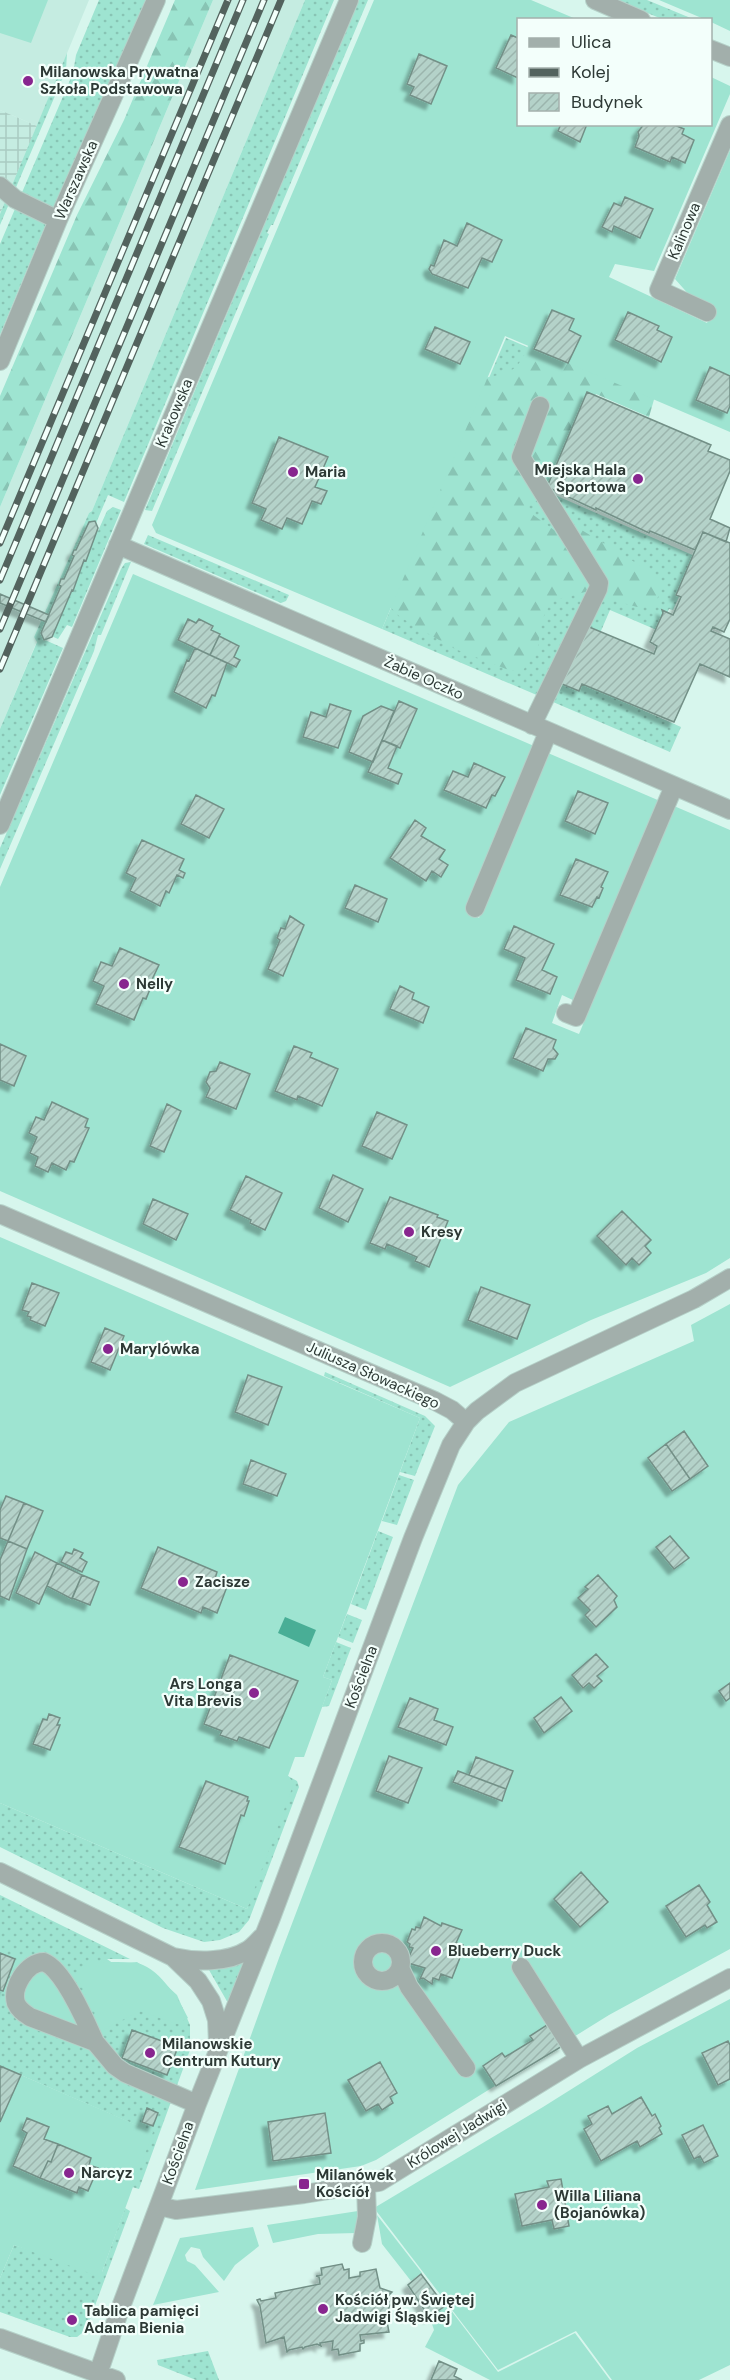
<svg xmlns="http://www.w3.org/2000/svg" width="730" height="2380" font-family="'DM Sans',sans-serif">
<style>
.built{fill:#c5ece1}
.industrial{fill:url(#industrial-grid)}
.grass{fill:url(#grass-dots)}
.forest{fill:url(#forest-firs)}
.garden{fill:#9ee4d1}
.water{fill:#49ae96}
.building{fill:url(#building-hatch);stroke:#739087;stroke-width:1.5;filter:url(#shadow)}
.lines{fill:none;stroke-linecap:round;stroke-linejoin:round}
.minor-casing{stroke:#b5d0c8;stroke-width:20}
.minor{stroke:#a2afab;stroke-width:18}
.rail-casing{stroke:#53635e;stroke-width:7}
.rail{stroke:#f3fffb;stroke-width:4.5;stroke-dasharray:14;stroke-linecap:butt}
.poi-dot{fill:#88268f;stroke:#f3fffb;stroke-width:2}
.labels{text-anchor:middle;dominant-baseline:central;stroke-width:4.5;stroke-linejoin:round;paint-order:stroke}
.poi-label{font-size:15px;font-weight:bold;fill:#2d3935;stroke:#f3fffb;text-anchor:start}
.street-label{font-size:15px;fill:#2d3935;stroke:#f3fffb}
</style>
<defs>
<pattern id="industrial-grid" width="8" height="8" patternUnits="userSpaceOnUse" patternTransform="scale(1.5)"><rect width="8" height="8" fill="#c5ece1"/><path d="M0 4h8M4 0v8" fill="none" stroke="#aacbc2"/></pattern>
<pattern id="grass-dots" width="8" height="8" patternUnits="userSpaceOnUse" patternTransform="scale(1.5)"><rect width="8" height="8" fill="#9ee4d1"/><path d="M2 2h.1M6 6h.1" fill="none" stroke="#88c4b4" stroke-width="1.8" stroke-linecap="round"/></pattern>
<pattern id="forest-firs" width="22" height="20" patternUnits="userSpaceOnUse" patternTransform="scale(1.5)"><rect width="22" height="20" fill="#9ee4d1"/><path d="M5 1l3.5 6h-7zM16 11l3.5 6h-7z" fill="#88c4b4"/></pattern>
<pattern id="building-hatch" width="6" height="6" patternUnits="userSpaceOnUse" patternTransform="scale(1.5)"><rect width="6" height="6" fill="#b4d2c9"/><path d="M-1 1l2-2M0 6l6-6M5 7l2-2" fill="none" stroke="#9bb5ad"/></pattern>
<filter id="shadow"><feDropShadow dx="-5.5" dy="5.5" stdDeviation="1.5" flood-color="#0004"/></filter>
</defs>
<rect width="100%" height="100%" fill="#d7f6ed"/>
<path class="built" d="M0 0H89L37 126 0 110Z
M213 0H305L92 511 89 513 34 637 37 641 0 729V507Z"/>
<path class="industrial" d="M0 110 37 126 0 214Z"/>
<path class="grass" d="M99 0H146L43 231 0 335V244L73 73 76 55Z
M305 0H334L124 502 108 495 94 528 98 531 107 511 113 507 121 510 72 627 67 625 58 639 47 634 45 640 63 648 0 795V729L37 642 34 637 89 513 92 511Z
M358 0H368L273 225H271L267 233 269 234 152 511 145 510Z
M616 0H647L693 19H662Z
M67 53 66 70 0 225V214Z
M506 338 599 378 548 492 697 557 673 610 669 609 659 631 610 610 579 682 681 727 670 752 382 629Z
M148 535 289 595 286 601 281 603 144 544Z
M131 562 101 635H98L94 651 0 869V848L121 569 125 563Z
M325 1372 425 1416 435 1426 415 1476 400 1472 420 1418 324 1376Z
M399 1475 414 1480 397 1525 382 1521Z
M378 1531 393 1537 366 1610 351 1604Z
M347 1614 362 1620 353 1643 338 1637Z
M336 1642 351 1648 329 1706 322 1707 332 1680 323 1677Z
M288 1776 297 1781 299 1787 249 1920 239 1932 220 1940 204 1942 163 1928 0 1847V1803L247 1909Z
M0 1895 130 1959H107L114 1964 137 1962 152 1972 177 1995 190 2025V2050L139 2189 132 2187 152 2132 0 2066Z
M245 1961 228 2003 209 1970Z
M125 2208 130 2211 86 2330 77 2337H70L0 2312V2278L14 2245 102 2272Z
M208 2351 219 2380H196L158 2365 157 2360Z"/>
<path class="forest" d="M175 0H213L0 507V396L77 215 124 120Z
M531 338 657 389 649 417 596 394 548 492 525 509 554 530 575 526 646 569 663 584 654 607H637L585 592 551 601 541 622 538 648 522 672 506 669 455 649 432 636 400 617 364 580 477 379C513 373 518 373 531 338Z"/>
<path class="garden" d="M0 0H48L31 43 0 33Z
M374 0H531L576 19 518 20V124H710L711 77 730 86V94L654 271 615 264 609 277 707 323 714 308 691 297 675 279 730 150V432L505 336 382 629 156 533 152 525Z
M659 0H730V31L711 22 710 20 704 19Z
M133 574 534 746 466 911 479 918 548 753 660 801 575 1001 562 995 552 1023 579 1034 674 806 730 830V1258L706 1273 591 1320 450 1387 0 1191V887Z
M0 1237 420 1418 323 1677 332 1680 304 1757H295L288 1776 294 1783 247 1909 0 1803Z
M730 1304V1949L609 2015 376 2160 361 2166 195 2190 279 1958 458 1485 509 1422 694 1341 691 1325Z
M88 1962C103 1963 119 1961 135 1963 156 1964 180 2000 188 2018L177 2024 140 2011 101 2031 94 2018 97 2016 94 2010 91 2011 82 1996 86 1994 77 1978 74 1980 72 1977Z
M48 1971 76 2019 71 2026 28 2010 23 1996 29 1973Z
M730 1999V2365L699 2380H612L576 2331 498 2370 374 2208 543 2107 637 2048Z
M0 2066 153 2132 102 2272 97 2276 14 2245 0 2278Z
M358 2211 359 2222 356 2233 318 2234 273 2243 267 2225Z
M377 2215 422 2273 411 2281 382 2244Z
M253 2227 259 2246 235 2265 224 2281 203 2257 200 2249 191 2247 185 2255 187 2261 195 2265 219 2292 153 2305 180 2238Z
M447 2305 498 2372 575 2333 610 2380H490L425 2347 434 2330 430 2318Z"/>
<path class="water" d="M285 1617 316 1630 309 1647 278 1633Z"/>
<path class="building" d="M511 35 518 38V78L496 68Z
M419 54 447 66 431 104 410 95 414 87 407 84Z
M561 124H587L580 142 558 131Z
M644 124H672L684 129 682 134 694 140 685 163 672 157 670 162 635 147 639 136 638 132Z
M625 197 653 209 640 238 614 226 612 232 602 227 614 203 621 206Z
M467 223 502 240 492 262 482 258 468 288 432 274 429 269 431 265 434 266 444 240 457 246Z
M552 310 574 319 569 330 581 336 568 363 534 349Z
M628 312 659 326 657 330 672 337 661 362 615 340Z
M435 327 470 342 460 364 425 349Z
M710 367 730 376V406L727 413 696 400Z
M587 392 711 445 708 451 730 460V471L710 519 730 528 726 542 703 532 695 550 650 531 649 533 596 508V510L547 487Z
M279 437 328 457 315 487 327 491 321 504 312 501 302 524 287 518 282 529 261 520 266 509 252 503Z
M95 521 98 528 86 561 84 560 73 591 72 590 52 637 44 640 41 633 61 586 59 585 61 579H64L74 556 72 555 74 550H76L89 522Z
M703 532 730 543V619L724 632 713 627 711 631 730 639V677L700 664 674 722 582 684 579 691 557 682 582 624 654 654 657 646 650 642 663 613 662 610 673 615 681 597 676 595Z
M0 594 49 615 46 622 0 603Z
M188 619 196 623 199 619 213 626 211 630 220 634 210 655 178 640Z
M219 636 239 646 234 657 240 660 236 667 210 655Z
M195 648 227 663 215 696 212 695 206 708 174 692 187 660 189 661Z
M399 701 417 709 400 748 382 740Z
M330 704 351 711 338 748 303 737 311 712 326 717Z
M381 706 394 711 373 762 349 752 363 716Z
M382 740 397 746 388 768 402 774 398 784 368 772Z
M474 763 505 777 495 796 492 795 486 808 444 790 453 771 468 777Z
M578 791 608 803 595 834 565 821Z
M196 795 224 809 209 838 181 824Z
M415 820 426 828 421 836 445 850 439 859 448 865 441 877 432 871 426 881 390 858Z
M142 840 184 859 179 870 185 873 183 878 177 875 169 893 166 891 160 906 130 891 136 878 126 873Z
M576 859 608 872 601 887 603 888 599 898 597 897 592 907 560 895Z
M355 885 387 899 378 922 345 908Z
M290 916 304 925 283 976 268 969 280 940 277 938 281 928 285 929Z
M514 926 554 944 542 970 557 977 550 994 516 980 525 958 504 949Z
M120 948 159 965 148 988 150 989 146 999 143 998 134 1020 96 1004 104 986 93 981 101 962 112 966Z
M400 986 414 993 412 999 429 1007 423 1023 390 1009Z
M526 1028 556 1040 553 1048 558 1054 555 1059H548L543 1071 513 1058Z
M0 1044 26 1056 14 1086 0 1080Z
M294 1046 312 1053 310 1057 338 1069 322 1106 298 1096 297 1100 275 1091Z
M220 1062 250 1074 236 1109 206 1097 210 1088 206 1082 210 1072 216 1071Z
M52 1102 88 1119 85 1127 89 1128 74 1162 70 1161 66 1170 52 1163 48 1172 35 1166 38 1157 30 1153 37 1137 29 1133 36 1117 44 1120Z
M167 1104 181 1111 164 1152 150 1146Z
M377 1112 407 1125 392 1159 362 1146Z
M333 1175 363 1189 348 1222 319 1208Z
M246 1176 282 1193 265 1230 250 1223 251 1220 230 1210Z
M390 1197 438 1215 437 1217 448 1221 429 1267 415 1261 417 1257 387 1244 385 1249 370 1243Z
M153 1199 188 1214 176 1240 143 1224Z
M622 1211 651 1240 645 1246 651 1253 639 1265 632 1258 626 1265 597 1236Z
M32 1283 59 1293 45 1326 30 1320 31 1317 27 1316 29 1312 22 1310Z
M481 1287 530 1305 517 1339 468 1320Z
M105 1328 124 1336 110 1370 91 1362Z
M248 1375 282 1387 268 1425 235 1412Z
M684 1431 708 1466 690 1479 666 1444Z
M666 1444 690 1479 672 1491 648 1458Z
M251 1460 286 1474 277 1496 243 1484Z
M6 1496 24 1503 8 1541 0 1538V1510Z
M24 1503 43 1511 27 1549 8 1541Z
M670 1536 689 1558 674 1569 656 1547Z
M8 1541 27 1549 9 1600 0 1596V1560Z
M158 1547 217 1572 215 1579 228 1584 217 1613 203 1607 201 1613 141 1588Z
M74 1549 83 1553 80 1558 87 1562 82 1572 61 1562 66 1552 72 1554Z
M35 1552 57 1563 39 1604 16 1593Z
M57 1563 82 1575 72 1599 47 1586Z
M82 1575 99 1582 90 1605 72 1598Z
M598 1575 617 1596 614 1600 617 1607 596 1627 585 1615 590 1610 578 1598 588 1589 585 1587Z
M596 1654 608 1667 597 1676 602 1681 594 1688 589 1683 583 1688 572 1675Z
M230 1655 298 1681 269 1748 239 1737 237 1741 220 1735 222 1731 204 1724Z
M730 1683V1698L726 1701 719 1691Z
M561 1697 572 1711 544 1733 534 1718Z
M410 1698 438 1709 434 1720 453 1727 446 1745 398 1727Z
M49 1714 60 1718 57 1725H60L50 1750 33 1744 43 1719 47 1720Z
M389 1756 422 1768 408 1803 376 1791Z
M476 1757 513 1771 506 1789 469 1775Z
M458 1771 506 1789 502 1801 453 1782Z
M206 1781 248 1797 247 1801H249L244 1816 241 1815 225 1864 179 1847Z
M581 1872 608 1902 580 1927 554 1899Z
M699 1885 710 1902 707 1905 717 1922 707 1928 705 1925 686 1937 666 1906Z
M424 1917 441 1926 442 1923 462 1930 456 1943 463 1945 459 1954 461 1955 452 1978 441 1974 439 1980 433 1978 432 1984 423 1978 420 1979 425 1968 408 1963 407 1961 413 1948 409 1947 410 1944 407 1942 412 1929 415 1930 416 1927 420 1928Z
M0 1953 15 1959 3 1991 0 1990Z
M550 2023 564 2045 496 2086 483 2066 502 2053 505 2057 533 2040 530 2036Z
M132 2030 178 2047 167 2075 122 2058Z
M728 2041 730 2045V2079L718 2085 702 2053Z
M380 2062 397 2093 390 2097 393 2103 382 2110 378 2104 366 2111 348 2080Z
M0 2066 21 2075 0 2122Z
M641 2097 652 2116 655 2114 661 2126 659 2128 662 2134 640 2147 637 2141 601 2161 584 2129 592 2124 588 2116 608 2106 612 2114Z
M147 2108 158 2113 153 2126 142 2122Z
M325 2113 331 2153 273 2161 268 2122Z
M27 2118 49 2127 44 2139 58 2144 51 2162 48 2161 40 2178 13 2166 27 2133 22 2130Z
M703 2125 718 2156 704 2163 700 2156 694 2159 682 2135Z
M58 2144 91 2158 89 2165 98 2168 88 2191 79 2187 77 2193 40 2178 48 2161 51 2162Z
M561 2179 569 2226 554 2229 552 2220 522 2226 515 2194 549 2187 547 2181Z
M342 2264 344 2270 349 2269V2278L360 2276V2272L376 2269 380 2288 392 2292 389 2295 393 2306 390 2305 386 2316 389 2332 360 2335 361 2341 364 2340V2343L360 2344V2351L339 2355 338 2349 332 2350 333 2341 320 2343 321 2346 317 2344 305 2347 303 2349 302 2347 289 2350 287 2352 284 2337 266 2343 260 2306 257 2300 260 2299 261 2301 276 2298 275 2293 320 2284 319 2277 316 2276 322 2275 321 2268Z
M421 2274 445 2306 429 2317 408 2285Z
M439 2361 457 2369 454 2376 462 2380H431Z"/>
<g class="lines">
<defs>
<path id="minor" d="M595 0 641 20
M710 49 730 57
M0 186 15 199 58 220
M707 312 659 290 730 125
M0 361 58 220 156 0
M118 545 730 810
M532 725 598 589 599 583 521 457 540 406
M0 825 349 0
M475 908 548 732
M566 1013 576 1017 674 786
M0 1214 435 1401 452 1410 466 1422
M0 1872 173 1957 198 1981 211 2001 217 2020 218 2043
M363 1962a19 19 0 1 1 38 0a19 19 0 1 1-38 0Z
M173 1957C195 1962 228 1963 248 1950 253 1947 258 1941 262 1937
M521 1967 579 2059
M401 1970 409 1987 466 2068
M95 2042C86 2022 64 1970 44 1962 27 1962 11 1987 16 2003 19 2010 24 2013 30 2017L95 2042 115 2066 125 2073 197 2104
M159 2206 176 2210 304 2194 379 2182 579 2059 730 1978
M362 2243 367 2217 366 2186
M0 2338 116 2380
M96 2380 119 2312 197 2104 271 1918 413 1538 451 1445 466 1422 477 1411 515 1383 694 1299 730 1278"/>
</defs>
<use href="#minor" class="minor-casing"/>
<use href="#minor" class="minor"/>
<defs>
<path id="rail" d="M0 543 228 0
M0 580 243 0
M0 629 264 0
M0 669 281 0"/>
</defs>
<use href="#rail" class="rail-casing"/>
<use href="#rail" class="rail"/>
</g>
<g class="poi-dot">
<circle cx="28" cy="81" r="6"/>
<circle cx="293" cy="472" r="6"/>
<circle cx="638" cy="479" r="6"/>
<circle cx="124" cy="984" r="6"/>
<circle cx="409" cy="1232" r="6"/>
<circle cx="108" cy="1349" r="6"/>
<circle cx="183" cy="1582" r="6"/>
<circle cx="254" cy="1693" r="6"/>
<circle cx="436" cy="1951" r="6"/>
<circle cx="150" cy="2053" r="6"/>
<circle cx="69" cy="2173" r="6"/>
<rect x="298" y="2178" width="12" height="12" rx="3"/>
<circle cx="542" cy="2205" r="6"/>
<circle cx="323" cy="2309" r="6"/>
<circle cx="72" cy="2320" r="6"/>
</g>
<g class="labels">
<g class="poi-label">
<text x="40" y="72">Milanowska Prywatna<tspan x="40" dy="17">Szkoła Podstawowa</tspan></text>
<text x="626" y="470" text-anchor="end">Miejska Hala<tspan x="626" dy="17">Sportowa</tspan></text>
<text x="305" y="472">Maria</text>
<text x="136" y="984">Nelly</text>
<text x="421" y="1232">Kresy</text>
<text x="120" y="1349">Marylówka</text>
<text x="195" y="1582">Zacisze</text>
<text x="242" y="1684" text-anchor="end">Ars Longa<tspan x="242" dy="17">Vita Brevis</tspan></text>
<text x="448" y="1951">Blueberry Duck</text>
<text x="162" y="2044">Milanowskie<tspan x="162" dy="17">Centrum Kutury</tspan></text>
<text x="81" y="2173">Narcyz</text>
<text x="316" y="2175">Milanówek<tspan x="316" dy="17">Kościół</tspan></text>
<text x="554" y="2196">Willa Liliana<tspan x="554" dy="17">(Bojanówka)</tspan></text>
<text x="335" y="2300">Kościół pw. Świętej<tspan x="335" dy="17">Jadwigi Śląskiej</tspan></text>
<text x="84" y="2311">Tablica pamięci<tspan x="84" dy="17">Adama Bienia</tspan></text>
</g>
<g class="street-label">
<text transform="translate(76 180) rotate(-66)">Warszawska</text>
<text transform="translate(684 231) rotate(-67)">Kalinowa</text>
<text transform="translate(174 413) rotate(-67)">Krakowska</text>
<text transform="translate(424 678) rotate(24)">Żabie Oczko</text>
<text transform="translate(373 1375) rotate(24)">Juliusza Słowackiego</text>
<text transform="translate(361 1677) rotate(-69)">Kościelna</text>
<text transform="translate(457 2134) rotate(-32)">Królowej Jadwigi</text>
<text transform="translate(178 2153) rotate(-70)">Kościelna</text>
</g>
</g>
<rect x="517" y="18" width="195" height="108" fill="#f3fffb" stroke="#a4b0ac" stroke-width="1.5"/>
<rect x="529" y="38" width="30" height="9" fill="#a2afab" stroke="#a4b0ac" stroke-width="1.5"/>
<text x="571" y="48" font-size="18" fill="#2d3935">Ulica</text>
<rect x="529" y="68" width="30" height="9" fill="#53635e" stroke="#a4b0ac" stroke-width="1.5"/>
<text x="571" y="78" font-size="18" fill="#2d3935">Kolej</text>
<rect x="529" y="93" width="30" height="18" fill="url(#building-hatch)" stroke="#a4b0ac" stroke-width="1.5"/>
<text x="571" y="108" font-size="18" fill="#2d3935">Budynek</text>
</svg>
